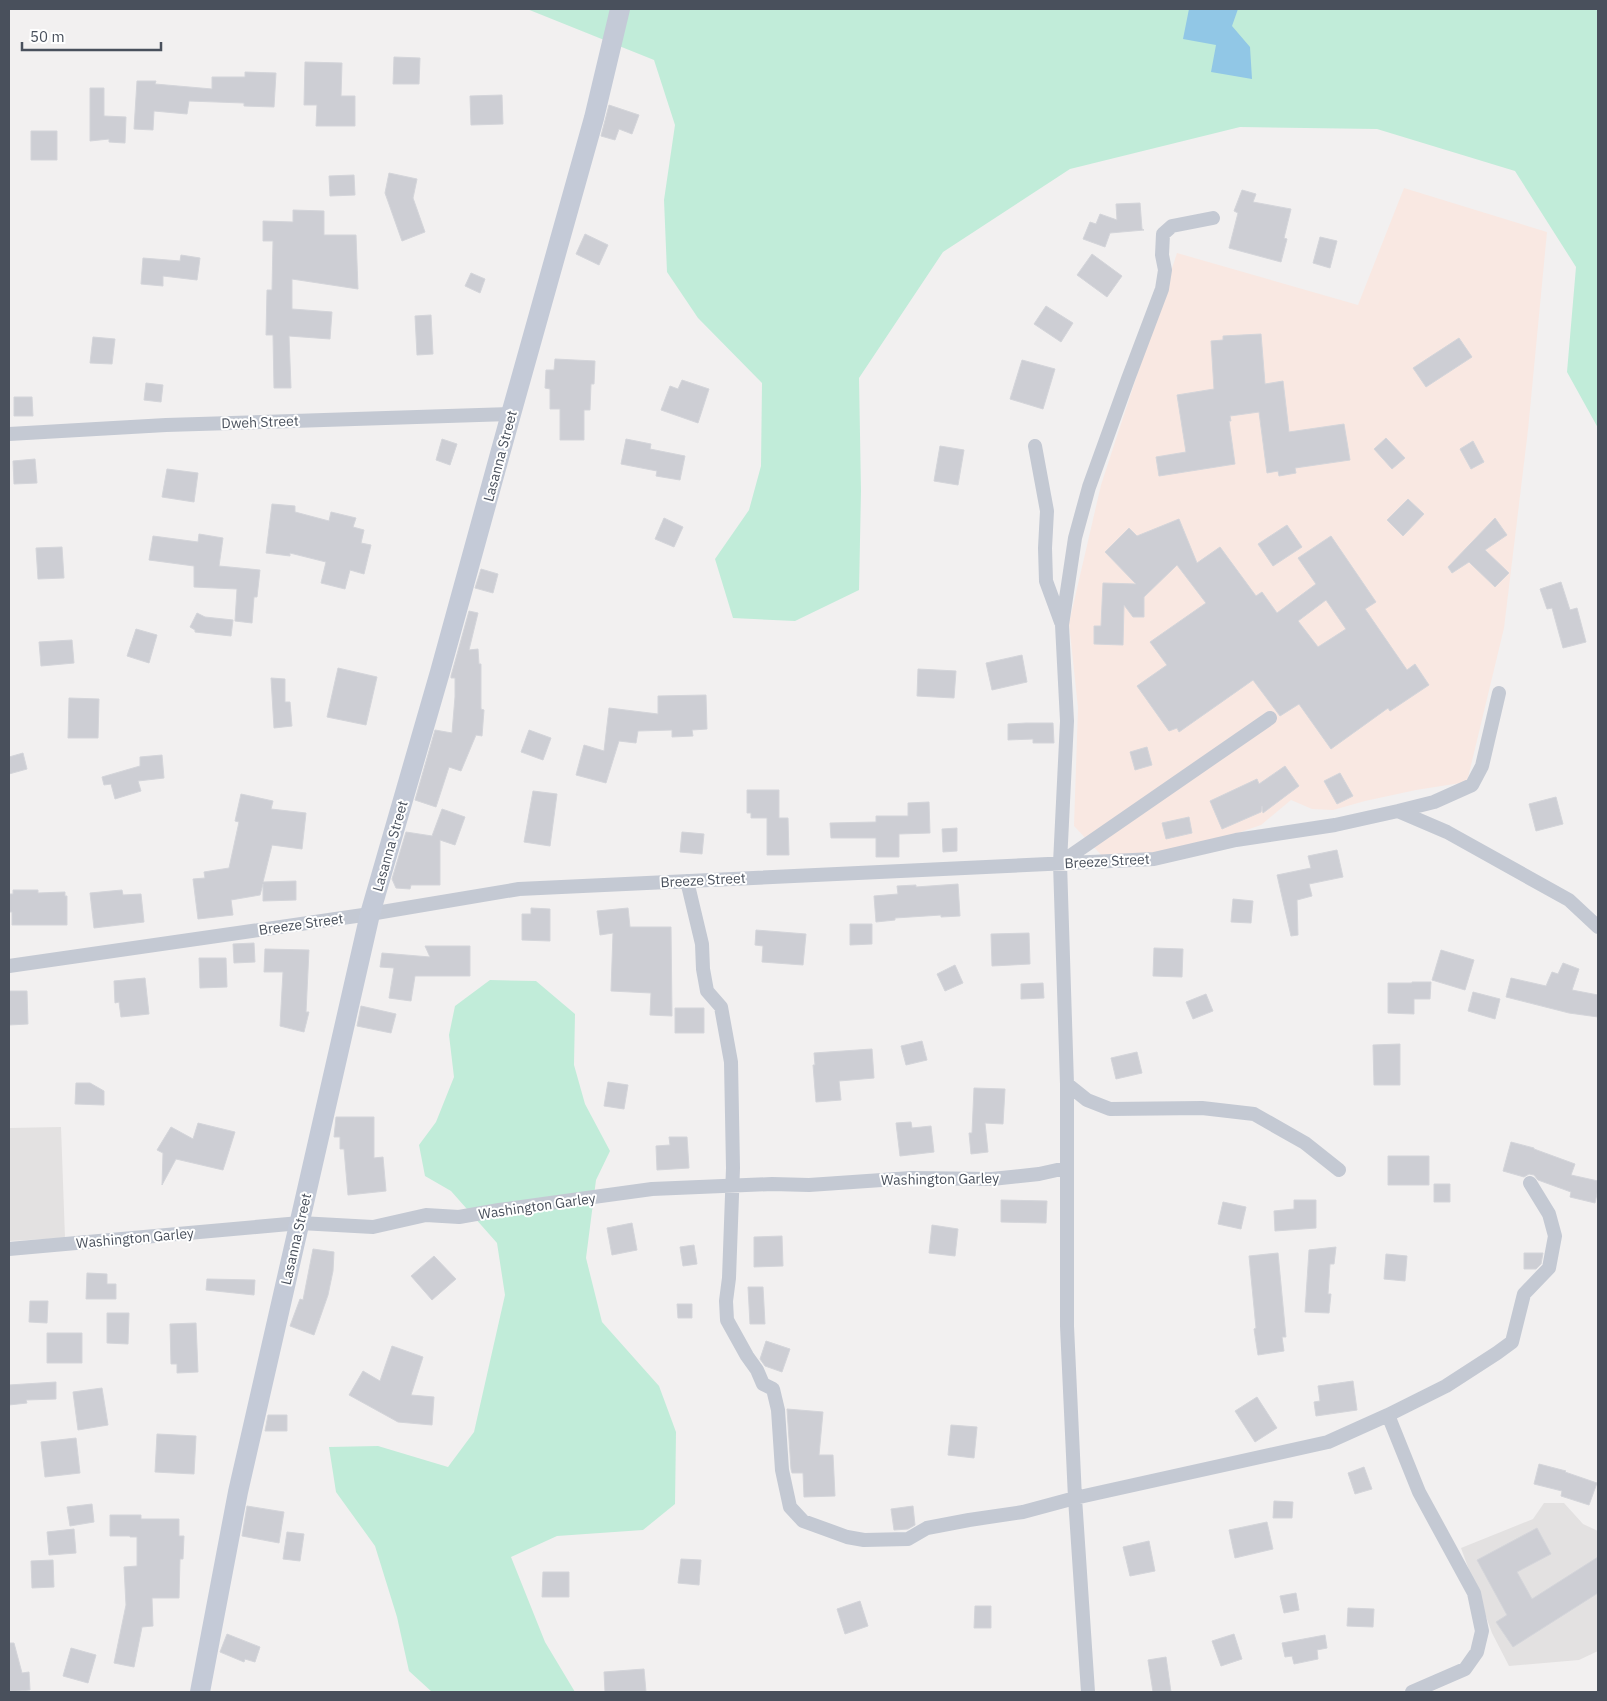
<svg xmlns="http://www.w3.org/2000/svg" width="1607" height="1701" font-family="'IBM Plex Sans',sans-serif">
<style>
.education{fill:#e3e1e1}
.medical{fill:#f9e8e2}
.green{fill:#c1ecd9}
.water{fill:#91c7e6}
.building{fill:#cdced4;stroke:#d4d5da;fill-rule:evenodd}
.lines{fill:none;stroke-linecap:round;stroke-linejoin:round}
.street{stroke:#c4c9d3;stroke-width:14}
.secondary{stroke:#c4cad7;stroke-width:20}
.labels{text-anchor:middle;dominant-baseline:central;stroke-width:4;stroke-linejoin:round;paint-order:stroke}
.street-label{font-size:14px;fill:#49505c;stroke:#fff}
</style>
<rect width="100%" height="100%" fill="#f2f0f0"/>
<path class="education" d="M61 1127 65 1238 9 1241V1128Z
M1544 1503H1564L1583 1524 1598 1531V1651L1579 1660 1509 1666 1492 1633 1461 1548 1533 1519Z"/>
<path class="medical" d="M1404 188 1547 232 1528 430 1504 628 1467 782 1416 790 1365 801 1333 810 1312 809 1291 800 1261 825 1226 837 1144 856 1106 860 1074 826 1078 708 1069 623 1101 485 1177 253 1358 305Z"/>
<path class="green" d="M527 9H1598V428L1567 372 1576 267 1515 171 1377 129 1240 127 1070 169 943 252 859 378 861 491 859 590 795 621 733 618 715 559 749 510 761 466 762 383 698 318 667 272 664 200 675 125 654 60Z
M490 980 536 981 575 1014 574 1065 585 1104 610 1151 596 1180 586 1258 602 1322 659 1386 676 1432 675 1504 643 1530 557 1536 511 1557 545 1642 575 1692H432L409 1671 397 1617 375 1546 336 1492 329 1447 378 1446 448 1467 474 1432 505 1295 497 1243 451 1191 425 1176 419 1145 436 1122 454 1077 449 1035 455 1006Z"/>
<path class="water" d="M1189 9H1238L1232 26 1250 47 1252 79 1211 72 1216 45 1183 39Z"/>
<path class="building" d="M394 57 420 58 419 84H393Z
M305 62 342 63 341 96H355V126H316L317 105H304Z
M245 72 276 73 274 107 244 106V103L189 101 187 114 154 111 153 130 134 129 137 81H156L155 84 212 89V77H245Z
M90 88H104V116L126 117 125 143 109 142V139L90 141Z
M502 95 503 124 471 125 470 96Z
M609 105 639 115 632 134 619 129 615 140 601 136Z
M31 131H57V160H31Z
M389 173 417 179 413 198 425 232 402 241 385 193Z
M354 175 355 195 330 196 329 176Z
M1242 190 1256 194 1253 202 1291 209 1284 238 1287 239 1281 262 1229 248 1238 213 1234 211Z
M1140 203 1142 229 1144 230 1110 233 1105 247 1083 239 1090 222 1096 224 1100 214 1117 220 1116 204Z
M293 210 324 211V235H356L358 289 292 279V309L332 312 330 339 289 336 291 388H274L273 335H266L267 290H272L273 241H263V221L293 222Z
M585 234 608 245 599 265 576 254Z
M1320 237 1337 241 1330 268 1313 263Z
M1092 254 1122 276 1107 297 1077 275Z
M181 255 200 258 197 280 163 276V286L141 284 143 258 180 261Z
M471 273 485 279 480 293 465 286Z
M1046 306 1073 323 1061 342 1034 324Z
M431 315 433 354 417 355 415 316Z
M1261 334 1265 384 1283 381 1289 432 1344 424 1350 460 1295 468 1296 473 1279 476 1278 471 1267 473 1259 412 1230 416 1231 421H1229L1235 464 1159 476 1156 457 1186 452 1177 395 1214 389 1211 341 1223 340V336Z
M93 337 115 339 112 364 90 363Z
M1459 338 1472 357 1426 387 1413 368Z
M555 359 595 361 594 384H591L590 410H584V440H560V409H550V389L545 388 546 370H554Z
M1022 360 1055 369 1043 409 1010 399Z
M682 380 709 389 698 423 661 410 670 386 678 389Z
M146 383 163 385 161 402 144 400Z
M14 397H32L33 416H14Z
M1386 438 1405 458 1392 469 1374 449Z
M442 439 457 444 450 465 436 460Z
M626 439 651 444 650 449 685 456 680 480 656 476 657 471 621 464Z
M1473 441 1484 462 1471 469 1460 449Z
M940 446 964 450 958 485 934 481Z
M35 459 37 483 14 484 13 461Z
M167 469 198 473 194 502 162 497Z
M1408 499 1424 514 1403 536 1387 520Z
M272 504 295 506V512L329 521 331 512 356 518 353 527 364 530 361 543 371 545 364 574 350 570 345 589 321 583 326 562 290 553V556L266 553Z
M664 518 683 527 674 547 655 539Z
M1495 518 1507 535 1485 550 1509 573 1495 587 1469 562 1452 573 1448 567Z
M1179 519 1197 563 1220 547 1256 596 1262 592 1277 613 1316 584 1298 558 1331 536 1376 602 1365 609 1407 670 1415 664 1429 685 1390 711 1388 708 1331 749 1299 704 1280 716 1253 680 1179 732 1177 728 1169 731 1137 686 1167 665 1150 642 1206 603 1177 565 1144 597V617H1133L1124 605 1123 645 1094 644V626H1101L1103 583 1136 584 1105 552 1129 528 1137 536ZM1326 600 1346 629 1318 647 1298 621Z
M1287 525 1302 547 1273 566 1258 544Z
M199 534 223 538 219 566 260 570 257 597H254L252 623 235 621 237 589 194 587V566L149 560 153 536 198 542Z
M62 547 64 578 38 579 36 548Z
M481 569 498 574 493 593 475 588Z
M1561 582 1570 610 1577 608 1586 642 1563 648 1552 608 1547 609 1540 589Z
M469 611 478 613 469 650 478 649 479 664H481V709L484 710 482 736 476 735 461 771 449 767 436 807 415 800 435 730 452 733 455 697V678H451V676Z
M197 613 205 617 233 620 231 636 195 632V630L190 627Z
M136 629 157 635 149 663 127 656Z
M72 640 74 663 41 666 39 642Z
M1022 655 1027 682 992 690 986 663Z
M338 668 377 677 366 725 327 717Z
M918 669 956 671 954 698 917 696Z
M271 678 285 679V702H290L292 726 274 728Z
M706 695 707 729 692 730 693 736 672 737V730L638 731 636 743 619 741 606 783 576 775 584 745 604 751 609 708 658 714V696Z
M69 698 99 699 98 738H68Z
M1026 723H1053L1054 743H1033V739L1008 740V724Z
M529 730 551 738 543 760 521 752Z
M1147 747 1152 765 1135 770 1130 752Z
M23 753 27 769 9 774V757Z
M162 755 164 778 138 781 141 791 115 799 111 784 104 785 102 777 140 766V757Z
M1285 766 1299 786 1263 813 1262 806 1261 812 1222 829 1210 801 1257 779 1259 784Z
M1340 773 1353 796 1337 804 1324 781Z
M747 790H779V818H788L789 855H767V818H751V813H747Z
M533 791 557 794 550 846 524 842Z
M241 794 273 801 271 809 306 813 302 849 272 845 263 882 296 881V900L263 901V884L260 895 231 900 233 915 198 919 193 879 205 878 204 872 229 868 239 822 235 821Z
M1556 797 1563 824 1536 831 1529 804Z
M929 802 930 833 899 834V857H876V838H831L830 823 876 822V816H908V803Z
M442 809 465 817 455 845 440 840V885H411L410 889 396 888 392 879 406 832 432 836Z
M1189 817 1192 833 1166 839 1162 823Z
M957 828V851L943 852 942 829Z
M682 832 704 834 702 854 680 852Z
M1337 850 1343 877 1309 884 1312 896 1297 900 1298 935 1291 936 1277 875 1311 868 1308 856Z
M958 884 960 916 941 917V915L895 918V920L876 922 874 896 898 894 897 886 916 885V887Z
M13 890H38V893L65 892V896H67V925H12V912H9V894H13Z
M122 890 123 895 141 894 144 922 94 928 90 893Z
M1233 899 1253 901 1251 923 1231 922Z
M531 908 550 909V941L522 940V914H531Z
M628 908 630 927H671L672 1016 650 1015 651 993 611 991 613 933 600 935 597 911Z
M850 924H872V944L850 945Z
M756 930 806 934 803 965 762 962 763 946 755 945Z
M1029 933 1030 964 992 966 991 934Z
M254 943 255 962 234 963 233 944Z
M425 946H470V976H415L411 1001 389 998 394 968 380 967 382 953 430 957Z
M1154 948 1183 949 1182 977 1153 976Z
M265 949 309 950 306 1012H309L304 1032 280 1026 283 972H264Z
M1441 950 1474 960 1465 990 1432 980Z
M199 958H226L227 987 200 988Z
M1563 963 1579 969 1572 990 1598 995V1017L1569 1013 1506 997 1511 978 1546 986 1552 972 1558 974Z
M955 965 963 983 945 991 937 974Z
M145 978 149 1014 121 1017 119 1002 115 1003 114 981Z
M1412 982H1431L1430 999H1414V1014L1388 1013V983H1412Z
M1043 983 1044 998 1021 999V984Z
M9 991H27L28 1024 9 1025Z
M1473 992 1500 999 1495 1019 1468 1011Z
M1206 994 1213 1011 1193 1019 1186 1002Z
M361 1006 396 1014 391 1033 357 1026Z
M675 1008H704V1033H675Z
M922 1041 927 1060 906 1065 901 1046Z
M1400 1044V1085H1374L1373 1045Z
M872 1049 874 1078 839 1081 841 1100 816 1102 813 1065H815L814 1053Z
M1137 1052 1142 1073 1116 1079 1111 1058Z
M608 1082 628 1085 624 1109 604 1106Z
M76 1083H90L104 1091V1105L75 1104Z
M974 1088 1005 1089 1003 1124 985 1123 988 1152 971 1154 969 1133H972Z
M336 1117H374V1158L383 1157 386 1191 348 1195 344 1149H340V1137H334Z
M911 1122 912 1128 931 1126 934 1152 900 1156 896 1123Z
M198 1123 235 1132 223 1170 176 1159 162 1185 163 1153 157 1150 171 1127 193 1139Z
M669 1137H687L689 1168 657 1170 656 1146 670 1145Z
M1511 1142 1534 1148V1149L1575 1164 1571 1175 1598 1181V1189L1595 1203 1570 1197 1571 1192 1538 1180 1534 1175 1529 1174 1524 1177 1503 1171Z
M1388 1156H1429V1185H1388Z
M1434 1184H1450V1202H1434Z
M1001 1200 1047 1201 1046 1223 1001 1222Z
M1294 1200H1316V1228L1275 1231 1274 1211 1294 1209Z
M1223 1202 1246 1207 1241 1229 1218 1224Z
M632 1223 637 1250 612 1255 607 1228Z
M932 1225 958 1229 955 1256 929 1253Z
M782 1236 783 1266 754 1267V1237Z
M694 1245 697 1264 683 1266 680 1247Z
M1336 1247 1334 1264H1330L1328 1294H1331L1329 1313 1305 1312 1309 1250Z
M313 1249 334 1252 333 1271 328 1295 314 1335 290 1326 300 1299 303 1300Z
M1278 1253 1286 1337H1282L1284 1351 1258 1355 1254 1329 1256 1328 1249 1256Z
M1524 1253H1543L1541 1264 1536 1269H1524Z
M1386 1254 1407 1256 1405 1281 1384 1279Z
M434 1256 456 1279 432 1300 411 1276Z
M87 1273 107 1274V1284H116V1299H86Z
M207 1279 255 1280 254 1295 206 1290Z
M748 1287H763L765 1324H750Z
M30 1301H48L47 1323 29 1322Z
M677 1304H692V1318H678Z
M107 1313H129L128 1344 107 1343Z
M196 1323 198 1372 177 1373V1364H171L170 1324Z
M47 1333H82V1363H47Z
M766 1341 790 1349 782 1372 765 1366 760 1359Z
M392 1346 423 1357 411 1395 434 1397 432 1425 398 1422 349 1395 363 1371 380 1381Z
M1353 1381 1357 1410 1316 1416 1314 1402 1320 1401 1318 1386Z
M56 1382V1399L26 1400 27 1403 9 1405V1385Z
M102 1388 108 1425 78 1430 73 1392Z
M1257 1397 1277 1428 1255 1442 1235 1411Z
M787 1409 823 1412 819 1455H833L835 1496 804 1497 803 1473H792L791 1469Z
M268 1415H287V1431H265Z
M951 1425 977 1427 974 1458 948 1455Z
M157 1434 196 1436 194 1474 155 1472Z
M76 1438 80 1473 45 1477 41 1442Z
M1539 1464 1566 1471 1565 1472 1597 1483 1589 1505 1561 1496 1562 1491 1534 1484Z
M1364 1467 1372 1489 1355 1494 1348 1473Z
M1274 1501 1293 1502 1292 1518H1273Z
M92 1504 94 1522 70 1526 67 1507Z
M247 1506 284 1512 279 1543 242 1536Z
M913 1506 915 1525 908 1529 894 1530 891 1509Z
M110 1515H141V1519H179V1536H184L183 1559H180L179 1598H152L153 1626 142 1627 134 1667 114 1663 126 1605 124 1567 137 1566V1537H130V1536H110Z
M1267 1522 1273 1549 1235 1558 1229 1530Z
M1537 1528 1551 1554 1517 1572 1532 1599 1598 1557V1593L1513 1647 1496 1622 1507 1615 1477 1560Z
M74 1529 76 1553 49 1555 47 1532Z
M287 1532 304 1534 300 1561 283 1559Z
M1149 1541 1155 1571 1130 1576 1123 1547Z
M681 1559 701 1560 699 1585 678 1583Z
M53 1560 54 1587 32 1588 31 1561Z
M543 1572H569V1597H542Z
M1296 1593 1299 1610 1284 1613 1280 1596Z
M860 1601 868 1626 845 1634 837 1609Z
M975 1606H991V1628H974Z
M1348 1608 1374 1609 1373 1627 1347 1626Z
M227 1634 260 1647 255 1662 245 1659 244 1662 220 1652Z
M1234 1634 1242 1659 1221 1666 1212 1641Z
M1325 1635 1327 1648 1317 1650 1318 1659 1294 1664 1292 1656 1285 1657 1282 1643Z
M9 1643H14L22 1673 29 1672 30 1690 9 1692Z
M71 1648 96 1655 88 1683 63 1676Z
M1166 1657 1171 1692H1153L1148 1660Z
M644 1669 646 1692H605L604 1672Z"/>
<g class="lines">
<path class="street" d="M9 434 166 425 511 414
M1035 446 1047 511 1045 548 1046 581 1061 622
M1398 811 1447 832 1569 900 1598 927
M1060 863 1270 718
M687 881 702 944 703 969 707 991 721 1007 731 1062 733 1168 729 1278 726 1301 727 1320 747 1356 757 1370 763 1384 773 1389 778 1410 782 1470 790 1507 803 1521 847 1537 864 1540 908 1539 927 1528 969 1520 1023 1512 1075 1498 1328 1442 1388 1415 1419 1492 1474 1593 1482 1631 1477 1652 1465 1669 1412 1692
M9 966 370 914 519 889 1154 859 1236 840 1335 825 1398 811 1434 802 1472 785 1482 766 1499 693
M1067 1084 1087 1100 1110 1109 1202 1108 1254 1114 1305 1143 1339 1170
M9 1249 300 1223 373 1227 426 1215 459 1217 499 1210 652 1189 772 1184 809 1185 911 1178 992 1179 1039 1174 1066 1168
M1388 1415 1446 1386 1497 1353 1512 1342 1524 1294 1549 1268 1555 1236 1549 1214 1530 1183
M1088 1692 1075 1498 1067 1326V1084L1060 863 1067 721 1062 625 1075 538 1089 487 1128 379 1162 289 1165 270 1162 255 1163 234 1172 226 1213 218"/>
<path class="secondary" d="M200 1692 238 1492 370 914 440 672 511 414 594 118 620 9"/>
</g>
<g class="labels">
<g class="street-label">
<text transform="translate(260 422) rotate(-2)">Dweh Street</text>
<text transform="translate(500 456) rotate(-75)">Lasanna Street</text>
<text transform="translate(390 846) rotate(-74)">Lasanna Street</text>
<text transform="translate(1107 861) rotate(-3)">Breeze Street</text>
<text transform="translate(703 880) rotate(-3)">Breeze Street</text>
<text transform="translate(301 924) rotate(-8)">Breeze Street</text>
<text transform="translate(940 1179) rotate(-1)">Washington Garley</text>
<text transform="translate(537 1206) rotate(-8)">Washington Garley</text>
<text transform="translate(135 1238) rotate(-5)">Washington Garley</text>
<text transform="translate(296 1239) rotate(-77)">Lasanna Street</text>
</g>
</g>
<rect width="1607" height="1701" fill="none" stroke="#49505c" stroke-width="20"/>
<path d="M22 42v8h139v-8" fill="none" stroke="#49505c" stroke-width="2.5"/>
<text x="30" y="42" font-size="15" fill="#49505c" stroke="#ffffff" stroke-width="4" paint-order="stroke">50 m</text>
</svg>
